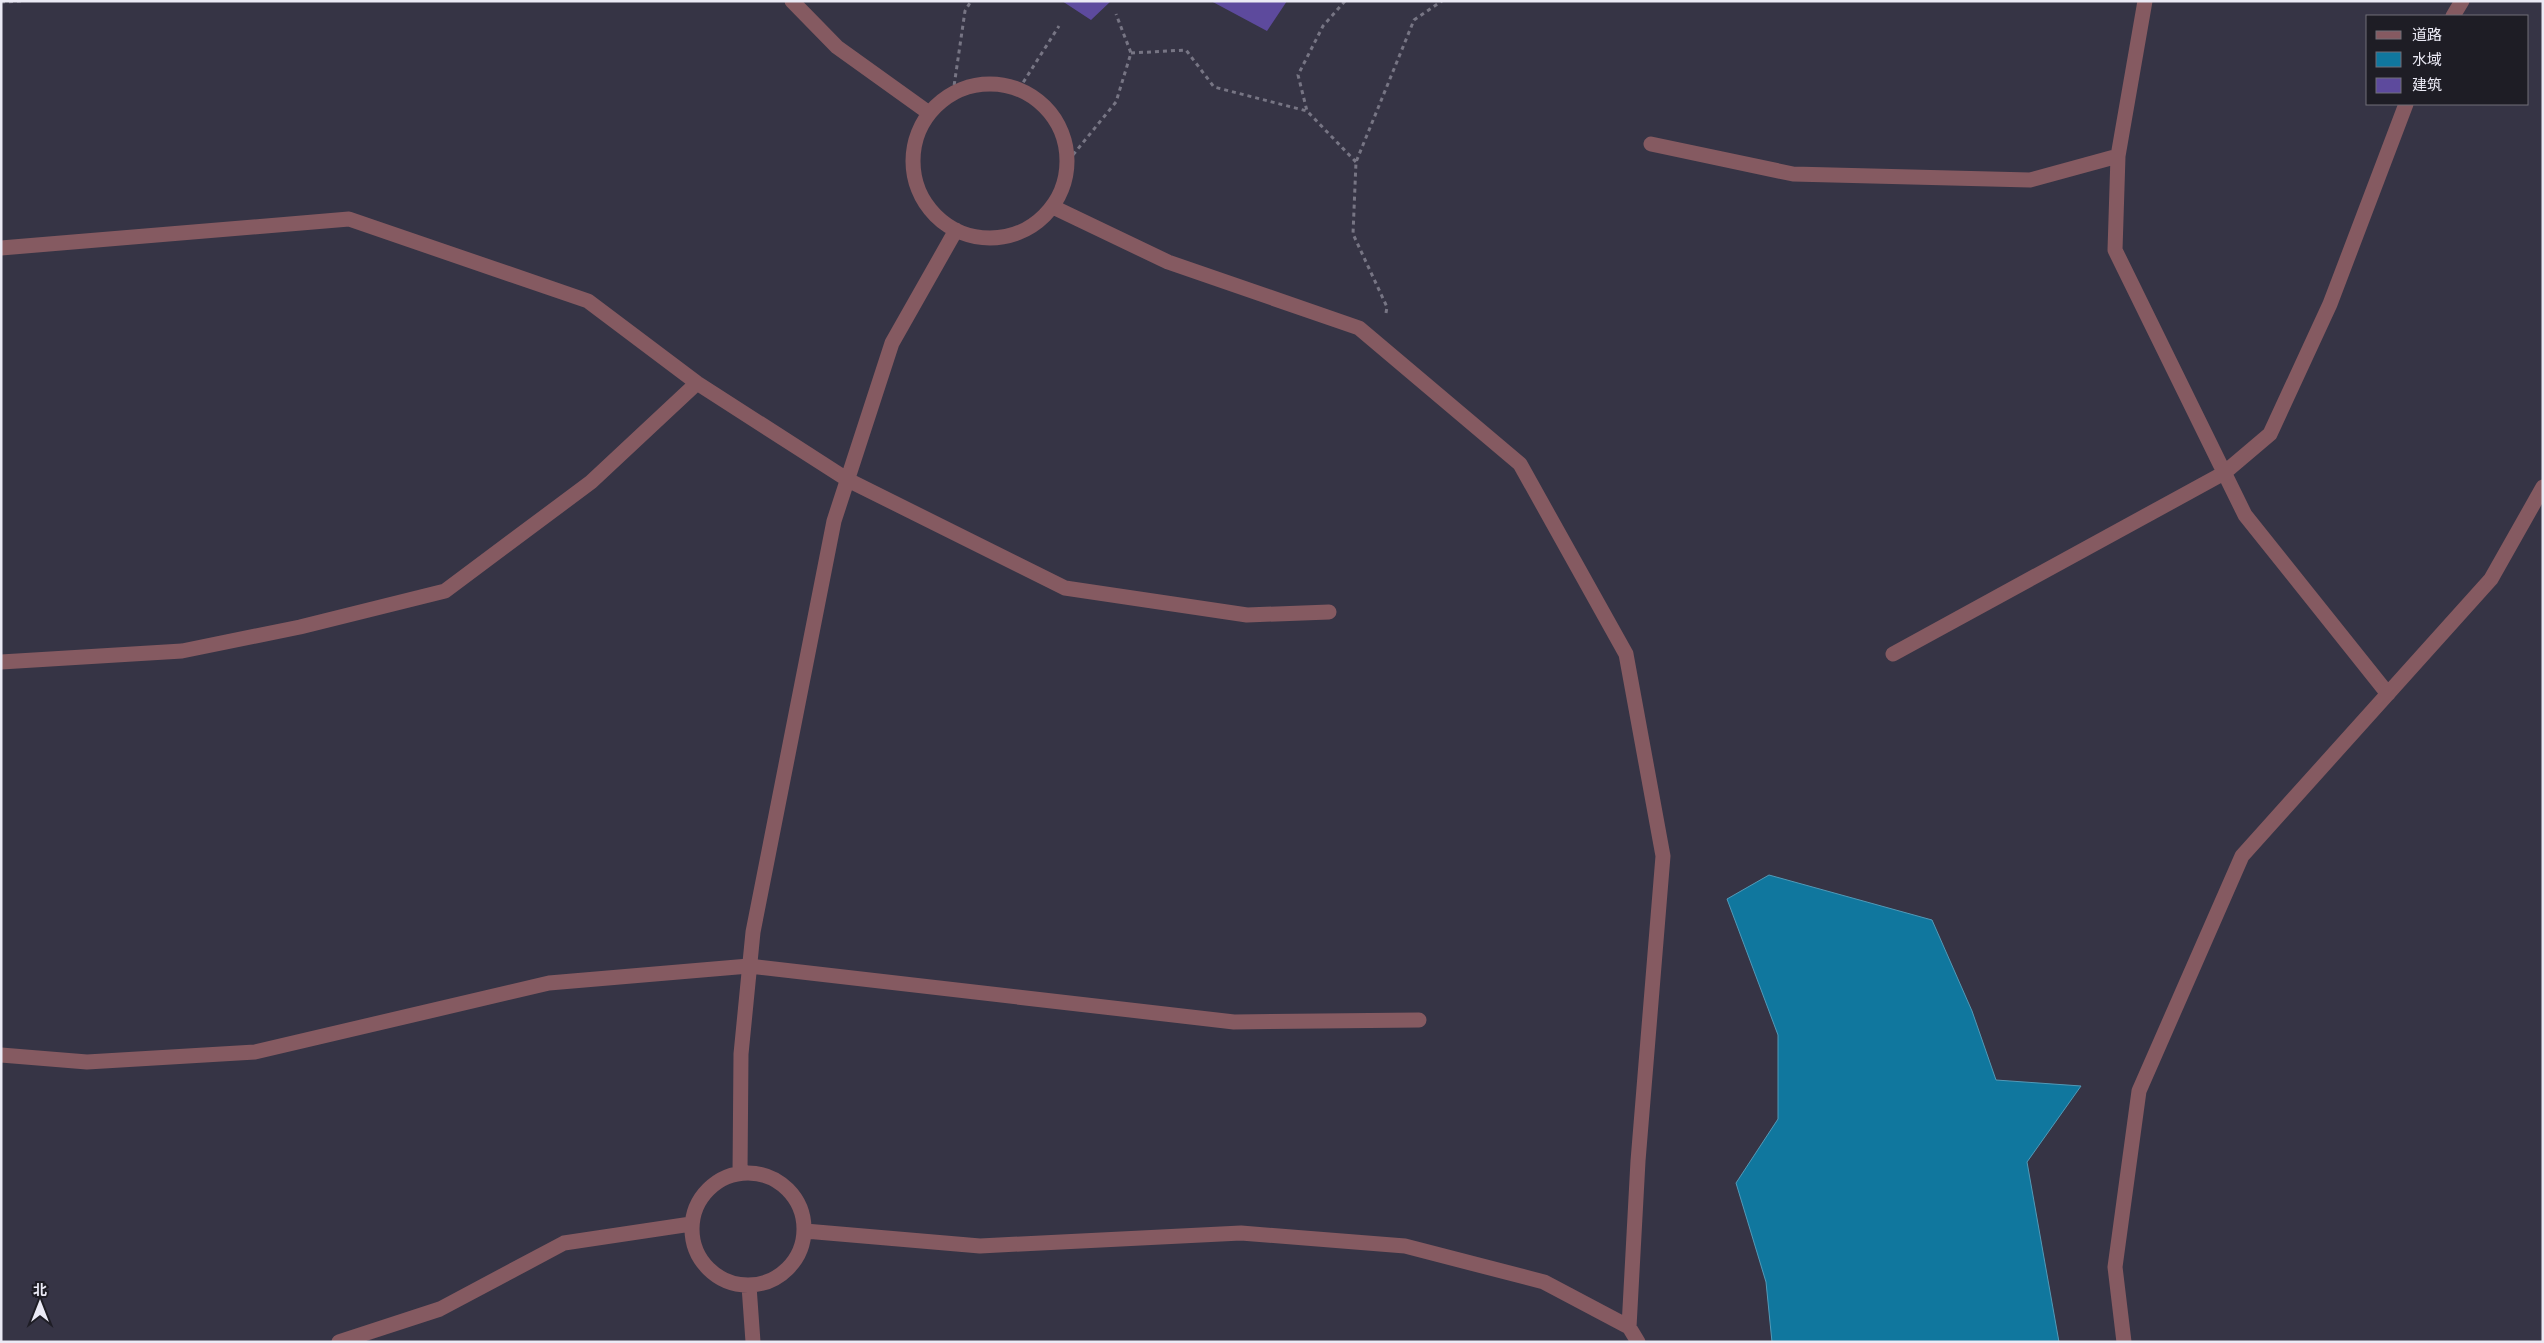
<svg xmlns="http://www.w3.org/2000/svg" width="2544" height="1343" font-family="'Libre Baskerville','Noto Sans SC',serif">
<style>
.water{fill:#10779e;stroke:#529ab8}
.building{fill:#5d4a9d}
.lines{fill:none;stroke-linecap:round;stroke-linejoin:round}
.path{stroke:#777584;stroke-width:3;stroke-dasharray:4 4;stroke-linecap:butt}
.minor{stroke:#855a61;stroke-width:15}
</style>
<rect width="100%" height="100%" fill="#363445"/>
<path class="water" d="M1769 875 1932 920 1972 1011 1996 1080 2081 1086 2027 1162 2059 1342H1772L1766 1282 1736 1183 1778 1119V1035L1727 899Z"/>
<path class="building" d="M1062 1H1111L1091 20Z
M1211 1H1287L1267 31Z"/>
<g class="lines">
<path class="path" d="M1345 1 1323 26 1298 75 1307 111 1356 162
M1 2 23 1
M1131 53 1186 50 1214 87 1307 111
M1019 89 1059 26
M953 93 965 11 971 1
M1068 161 1116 102 1131 53 1116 14
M1386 313 1387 307 1353 234 1356 162 1414 20 1442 1"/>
<path class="minor" d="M792 1 837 47 929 113
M2145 1 2118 156 2115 250 2245 515 2388 694
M2453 16 2462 1
M913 161a77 77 0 1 1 154 0a77 77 0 1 1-154 0Z
M1651 144 1793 174 2030 180 2118 156
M1053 207 1168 262 1359 328 1520 464 1626 654 1663 856 1638 1161 1629 1327 1638 1342
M1 248 349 219 588 301 697 383 848 480 1065 588 1247 615 1329 612
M1893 654 2224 473 2270 434 2330 304 2406 104
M1 662 182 651 300 627 445 591 591 482 697 383
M1 1055 87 1062 255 1052 549 983 749 966 1234 1022 1419 1020
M692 1229a56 56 0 1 1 112 0a56 56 0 1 1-112 0Z
M740 1173 741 1054 753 932 834 521 892 343 956 230
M805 1231 980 1246 1241 1233 1405 1246 1544 1282 1629 1327
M749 1286 753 1342
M339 1342 440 1309 564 1243 691 1224
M2124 1342 2115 1267 2139 1091 2242 856 2491 579 2543 487"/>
</g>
<rect width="2544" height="1343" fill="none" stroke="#ebeaf5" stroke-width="5"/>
<rect x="2366" y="15" width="162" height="90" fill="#1e1d25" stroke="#706f78"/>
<rect x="2376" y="31" width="25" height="8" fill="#855a61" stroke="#706f78"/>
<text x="2412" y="40" font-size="15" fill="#ebeaf5">道路</text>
<rect x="2376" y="52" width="25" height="15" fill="#10779e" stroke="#706f78"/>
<text x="2412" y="65" font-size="15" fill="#ebeaf5">水域</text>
<rect x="2376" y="78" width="25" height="15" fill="#5d4a9d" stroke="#706f78"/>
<text x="2412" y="90" font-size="15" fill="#ebeaf5">建筑</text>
<g transform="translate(40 1303)" stroke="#1e1d25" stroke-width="4" paint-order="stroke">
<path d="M0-4L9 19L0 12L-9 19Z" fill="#ebeaf5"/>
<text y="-8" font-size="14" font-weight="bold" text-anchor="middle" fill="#ebeaf5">北</text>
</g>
</svg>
